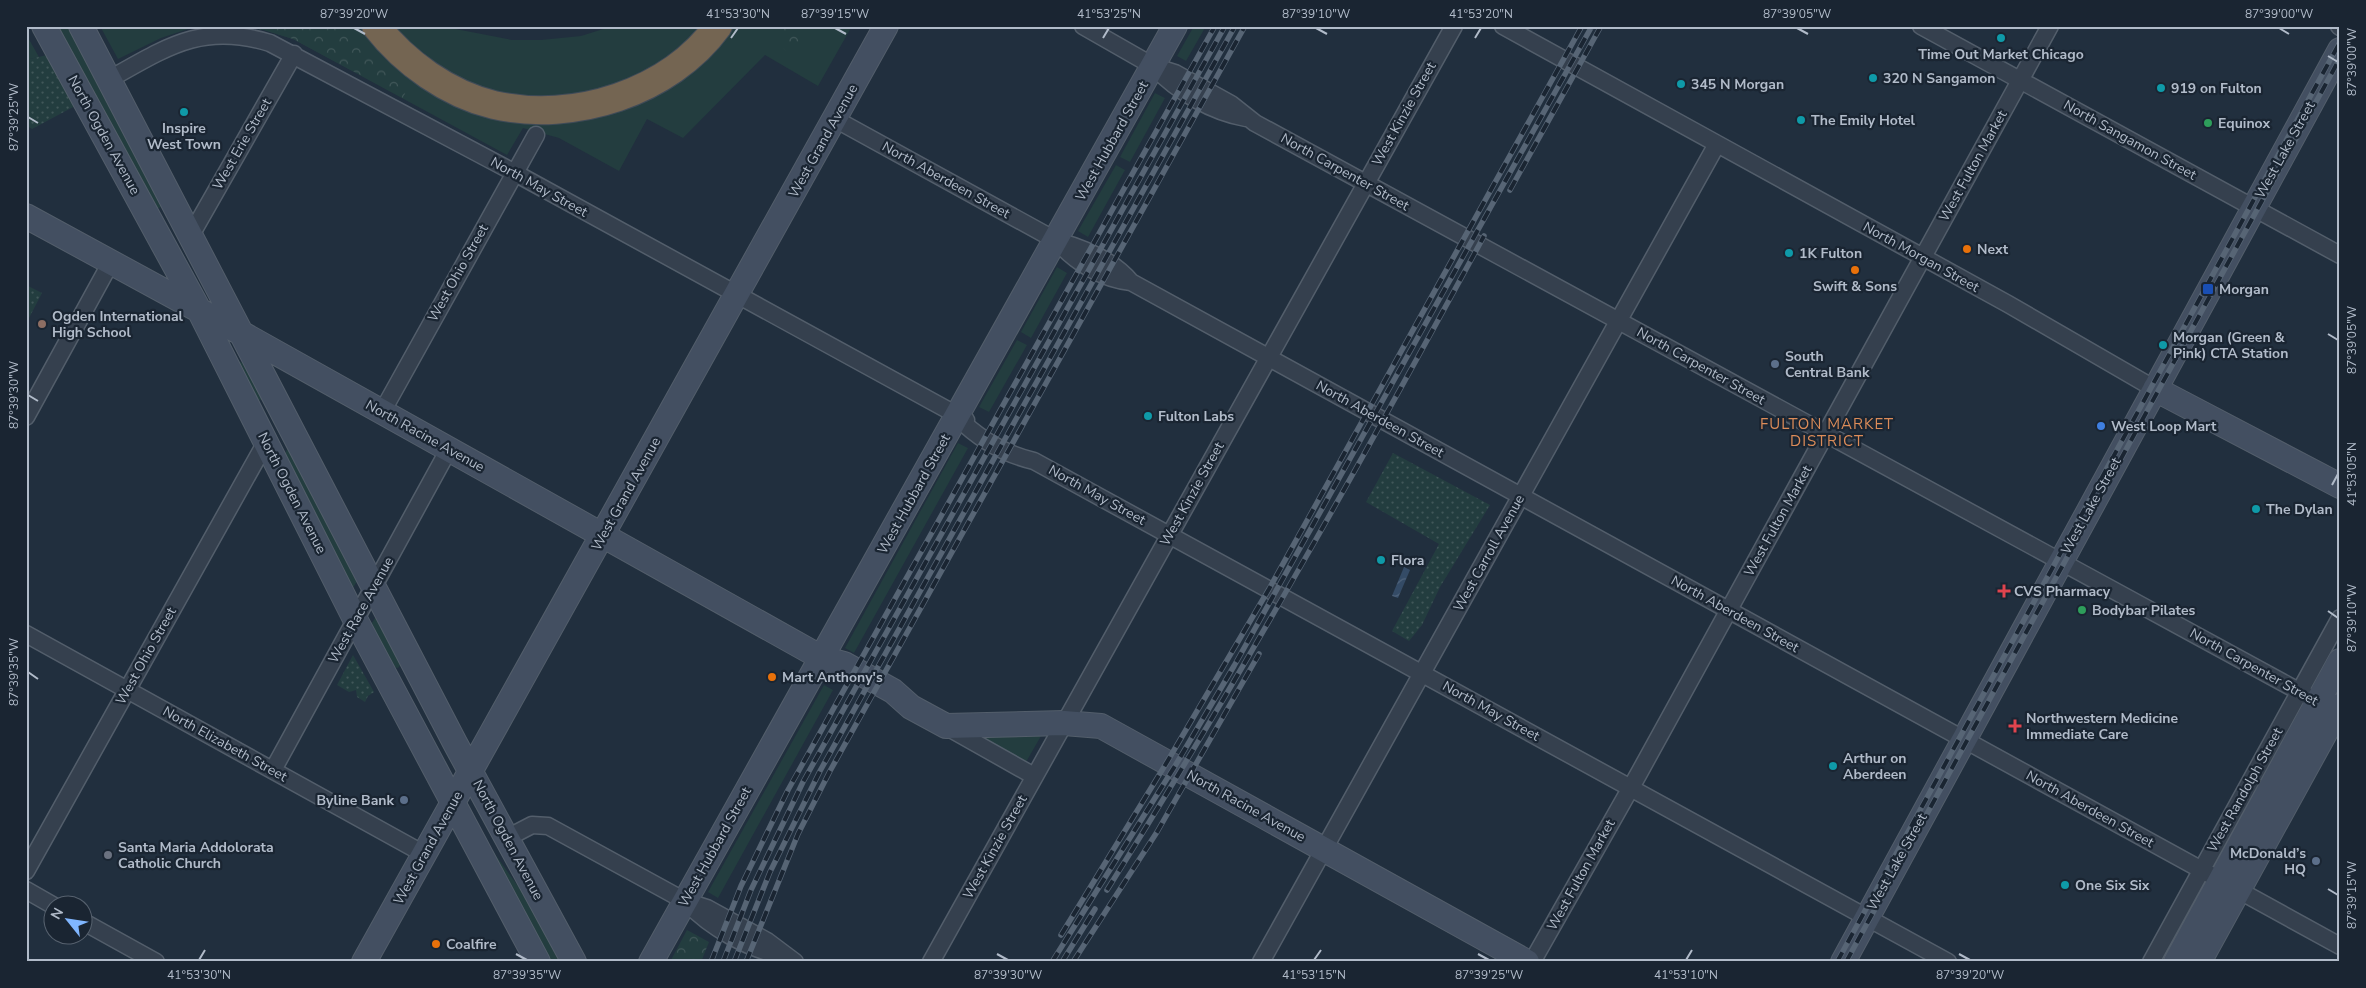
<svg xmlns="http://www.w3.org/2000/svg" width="2366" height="988" font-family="'Nunito Sans',sans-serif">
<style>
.green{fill:#233d3f}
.forest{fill:url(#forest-crowns)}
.park{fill:url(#park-dots)}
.water{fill:url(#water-waves)}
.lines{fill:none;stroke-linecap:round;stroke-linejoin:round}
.street-casing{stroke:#535e6b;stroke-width:19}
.secondary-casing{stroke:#535e6b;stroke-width:26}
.highway-casing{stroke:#404b58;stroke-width:30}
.street{stroke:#35404e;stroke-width:16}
.secondary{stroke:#434f61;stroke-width:24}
.highway{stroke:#746552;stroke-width:28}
.rail-casing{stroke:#576575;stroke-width:5.5}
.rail{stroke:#1a2532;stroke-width:4;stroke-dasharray:11;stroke-linecap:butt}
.ticks{fill:none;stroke:#b1bbc9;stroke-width:2}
.culture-dot{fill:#0f9aa8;stroke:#1a2532;stroke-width:2}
.leisure-dot{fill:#2e9e5b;stroke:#1a2532;stroke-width:2}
.food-dot{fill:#e8710a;stroke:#1a2532;stroke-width:2}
.transit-dot{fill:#1a4fb4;stroke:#1a2532;stroke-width:2}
.education-dot{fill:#8d6e63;stroke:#1a2532;stroke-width:2}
.service-dot{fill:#5c6f8a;stroke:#1a2532;stroke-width:2}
.shop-dot{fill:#3f7fe0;stroke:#1a2532;stroke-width:2}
.health-dot{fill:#e0444e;stroke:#1a2532;stroke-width:2}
.worship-dot{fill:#6b7280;stroke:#1a2532;stroke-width:2}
.labels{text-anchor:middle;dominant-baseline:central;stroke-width:4.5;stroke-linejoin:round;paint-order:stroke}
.poi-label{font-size:14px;font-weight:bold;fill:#b1bbc9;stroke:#1a2532;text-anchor:start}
.street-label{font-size:14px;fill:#b1bbc9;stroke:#1a2532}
.neighbourhood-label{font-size:15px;letter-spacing:1px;fill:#dc8c59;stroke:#1a2532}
.neatline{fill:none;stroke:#b1bbc9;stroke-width:2}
.ticks-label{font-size:12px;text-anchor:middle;fill:#b1bbc9}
</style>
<defs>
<pattern id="forest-crowns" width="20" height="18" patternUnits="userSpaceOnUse" patternTransform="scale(1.25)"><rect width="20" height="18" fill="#233d3f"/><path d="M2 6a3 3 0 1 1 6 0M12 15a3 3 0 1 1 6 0" fill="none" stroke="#415759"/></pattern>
<pattern id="park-dots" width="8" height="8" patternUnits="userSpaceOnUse" patternTransform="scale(1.25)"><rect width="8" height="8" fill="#233d3f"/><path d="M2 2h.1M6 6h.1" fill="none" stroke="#415759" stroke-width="1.8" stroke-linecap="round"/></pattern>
<pattern id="water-waves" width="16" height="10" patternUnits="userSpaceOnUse" patternTransform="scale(1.25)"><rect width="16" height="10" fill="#344b66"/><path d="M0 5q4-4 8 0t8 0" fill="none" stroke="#4f637b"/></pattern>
</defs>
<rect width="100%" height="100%" fill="#212f3e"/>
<path class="green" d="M56 26H67L161 207 157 209Z
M100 26H206L188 29 161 38 118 59Z
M244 26H360L372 42 422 87 628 107 665 91 697 68 727 37 733 26H852L818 86 765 55 683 138 647 119 619 171 559 138 523 128 507 155 293 39 264 30Z
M393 26H440L512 40H541L581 36 613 26H702C690 37 679 52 666 60 612 96 530 114 469 83 441 69 416 48 393 26Z
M1194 26H1206L1186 61 1177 56Z
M26 34 39 57 26 60Z
M1155 93 1165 98 1130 162 1120 157Z
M1116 165 1125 170 1088 237 1078 231Z
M1057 267 1067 273 1031 338 1021 332Z
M1017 340 1027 345 989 412 979 407Z
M228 355 246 365 264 398 252 404Z
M958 443 968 448 854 653 845 648Z
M289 446 359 578 351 591 281 460Z
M377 615 402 663 398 668 394 667 370 626Z
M824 685 833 690 718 898 708 892Z
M2291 720 2296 722 2223 856 2218 853Z
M1041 736 1026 762 986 741V737Z
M492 850 528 900 559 962H550L538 947Z
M2194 897 2199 899 2165 962H2159Z"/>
<path class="forest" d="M236 26H334L343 31 408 87 403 98 293 39 264 30Z
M785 26H801L802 42 791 56 777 41Z
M687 930 709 942 701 962H670Z"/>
<path class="park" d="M47 55 75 106 32 129 26 125V60Z
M26 285 42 293 29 318 26 316Z
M1393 453 1490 505 1440 587 1422 625 1409 641 1392 631 1439 544 1366 502Z
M353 655 374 692 368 696 365 702 357 697 356 690 349 692 337 685Z"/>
<path class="water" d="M1404 567 1410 570 1398 598 1392 596Z"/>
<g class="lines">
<defs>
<path id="street" d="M1083 26 1153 66 1175 73 1231 104 1255 123 2326 706
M1503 26 2008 304 2155 389
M1921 26 2340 255
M2339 26 2340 27
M1154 67C1178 92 1212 112 1246 118
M108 80C167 47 202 22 270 43L515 173 966 420
M835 119 1057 241C1083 248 1113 260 1131 282L2340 946
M191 235 294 54
M1057 241C1075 262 1102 279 1131 282
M382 412 536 135
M26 417 111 262
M957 417C979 439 1004 454 1034 461L1948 962
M26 634 424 854
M947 727 1034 776
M273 770 449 449
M507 838 532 825 548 826 685 901 707 908 767 941 795 962
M26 871 266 442
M26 890 54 906
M686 902C711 928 748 949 783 956
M82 921 156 962
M931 962 1454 26
M1261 962 1717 144
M1532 962 1638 775 2050 26
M2151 962 2340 618"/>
<path id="secondary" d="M44 26 199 310 355 619 538 962
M81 26 455 743 574 962
M26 216 241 333 822 658 844 664 893 691 911 707 946 726 1064 723 1101 726 1527 962
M2155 389 2340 486
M364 962 886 26
M651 962 1175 26
M1843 962 2340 50
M2176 962 2340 661
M2199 962 2340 706"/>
<path id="highway" d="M376 26C405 63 448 94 494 105 574 123 669 93 718 26"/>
</defs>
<use href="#street" class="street-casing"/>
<use href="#secondary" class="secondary-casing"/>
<use href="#highway" class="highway-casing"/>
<use href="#street" class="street"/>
<use href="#secondary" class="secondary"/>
<use href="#highway" class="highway"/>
<defs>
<path id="rail" d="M1510 190 1601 26
M1107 890C1241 677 1364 457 1484 236
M1061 935 1167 762 1269 589 1582 26
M711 962 741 886 788 790 1215 26
M723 962 751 890 803 782 1225 26
M734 962 770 872 820 771 1235 26
M746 962 798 834 830 771 1245 26
M1052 962 1175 766 1234 666 1592 26
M1062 962 1095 909
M1073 962 1157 832 1259 654
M1837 962 2340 42
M1846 962 2340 58"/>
</defs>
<use href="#rail" class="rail-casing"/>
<use href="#rail" class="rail"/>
</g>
<path class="ticks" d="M354 28 365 34M835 28 846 34M1316 28 1327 34M1797 28 1808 34M2279 28 2289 34M731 38 738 28M1103 38 1109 28M1475 38 1481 28M2328 56 2338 62M28 117 38 123M2328 334 2338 340M28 395 38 401M2332 485 2338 474M2328 611 2338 618M28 672 38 679M2328 889 2338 895M516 954 527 960M997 954 1008 960M1478 954 1489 960M1959 954 1970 960M199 960 205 950M1314 960 1321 950M1686 960 1692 950"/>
<g class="culture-dot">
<circle cx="2001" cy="38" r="5"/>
<circle cx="1873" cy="78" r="5"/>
<circle cx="1681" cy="84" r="5"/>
<circle cx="2161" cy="88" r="5"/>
<circle cx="184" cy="112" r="5"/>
<circle cx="1801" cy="120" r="5"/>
<circle cx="1789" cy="253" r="5"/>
<circle cx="2163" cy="345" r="5"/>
<circle cx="1148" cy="416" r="5"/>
<circle cx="2256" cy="509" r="5"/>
<circle cx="1381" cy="560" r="5"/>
<circle cx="1833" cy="766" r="5"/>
<circle cx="2065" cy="885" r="5"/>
</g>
<g class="leisure-dot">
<circle cx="2208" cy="123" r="5"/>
<circle cx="2082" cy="610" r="5"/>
</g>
<g class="food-dot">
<circle cx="1967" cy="249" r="5"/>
<circle cx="1855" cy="270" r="5"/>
<circle cx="772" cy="677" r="5"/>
<circle cx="436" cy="944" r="5"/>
</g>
<rect class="transit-dot" x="2202" y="283" width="12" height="12" rx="2.5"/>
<circle class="education-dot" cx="42" cy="324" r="5"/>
<g class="service-dot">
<circle cx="1775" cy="364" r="5"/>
<circle cx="404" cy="800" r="5"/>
<circle cx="2316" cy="861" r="5"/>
</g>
<circle class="shop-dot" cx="2101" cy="426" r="5"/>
<g class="health-dot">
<path d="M2001.5 583.5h5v5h5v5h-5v5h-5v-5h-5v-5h5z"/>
<path d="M2012.5 718.5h5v5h5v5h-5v5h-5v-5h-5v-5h5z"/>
</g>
<circle class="worship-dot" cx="108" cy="855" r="5"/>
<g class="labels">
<g class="poi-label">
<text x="2001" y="54" text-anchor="middle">Time Out Market Chicago</text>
<text x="1883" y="78">320 N Sangamon</text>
<text x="1691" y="84">345 N Morgan</text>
<text x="2171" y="88">919 on Fulton</text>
<text x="1811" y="120">The Emily Hotel</text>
<text x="2218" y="123">Equinox</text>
<text x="184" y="128" text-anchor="middle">Inspire<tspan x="184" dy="16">West Town</tspan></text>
<text x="1977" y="249">Next</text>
<text x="1799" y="253">1K Fulton</text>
<text x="1855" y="286" text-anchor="middle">Swift &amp; Sons</text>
<text x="2219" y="289">Morgan</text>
<text x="52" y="316">Ogden International<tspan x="52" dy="16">High School</tspan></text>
<text x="2173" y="337">Morgan (Green &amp;<tspan x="2173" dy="16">Pink) CTA Station</tspan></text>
<text x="1785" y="356">South<tspan x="1785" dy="16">Central Bank</tspan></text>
<text x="1158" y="416">Fulton Labs</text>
<text x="2111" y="426">West Loop Mart</text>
<text x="2266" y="509">The Dylan</text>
<text x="1391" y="560">Flora</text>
<text x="2014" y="591">CVS Pharmacy</text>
<text x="2092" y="610">Bodybar Pilates</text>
<text x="782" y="677">Mart Anthony's</text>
<text x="2026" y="718">Northwestern Medicine<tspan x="2026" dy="16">Immediate Care</tspan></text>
<text x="1843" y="758">Arthur on<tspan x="1843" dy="16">Aberdeen</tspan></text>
<text x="394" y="800" text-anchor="end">Byline Bank</text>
<text x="118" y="847">Santa Maria Addolorata<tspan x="118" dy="16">Catholic Church</tspan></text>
<text x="2306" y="853" text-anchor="end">McDonald’s<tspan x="2306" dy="16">HQ</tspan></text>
<text x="2075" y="885">One Six Six</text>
<text x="446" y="944">Coalfire</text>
</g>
<g class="street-label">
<text transform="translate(1404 114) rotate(-61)">West Kinzie Street</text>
<text transform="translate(104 135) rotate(61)">North Ogden Avenue</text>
<text transform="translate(2130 140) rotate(29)">North Sangamon Street</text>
<text transform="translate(823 141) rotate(-61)">West Grand Avenue</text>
<text transform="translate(1112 141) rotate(-61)">West Hubbard Street</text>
<text transform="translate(242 144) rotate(-60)">West Erie Street</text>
<text transform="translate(2285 150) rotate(-61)">West Lake Street</text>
<text transform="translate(1973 166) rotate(-61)">West Fulton Market</text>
<text transform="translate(1345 172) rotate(29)">North Carpenter Street</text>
<text transform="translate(946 180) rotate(29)">North Aberdeen Street</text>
<text transform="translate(539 187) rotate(29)">North May Street</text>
<text transform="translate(1921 257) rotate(29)">North Morgan Street</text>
<text transform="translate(458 273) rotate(-61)">West Ohio Street</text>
<text transform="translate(1701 366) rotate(29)">North Carpenter Street</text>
<text transform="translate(1380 419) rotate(29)">North Aberdeen Street</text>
<text transform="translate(425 436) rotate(29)">North Racine Avenue</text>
<text transform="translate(292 493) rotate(63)">North Ogden Avenue</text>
<text transform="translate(626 494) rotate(-61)">West Grand Avenue</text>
<text transform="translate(914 494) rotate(-61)">West Hubbard Street</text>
<text transform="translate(1192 494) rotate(-61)">West Kinzie Street</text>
<text transform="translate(1097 495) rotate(29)">North May Street</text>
<text transform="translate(2091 506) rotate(-61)">West Lake Street</text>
<text transform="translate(1778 521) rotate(-61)">West Fulton Market</text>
<text transform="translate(1489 553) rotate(-61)">West Carroll Avenue</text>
<text transform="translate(361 610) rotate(-61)">West Race Avenue</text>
<text transform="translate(1735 614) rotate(29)">North Aberdeen Street</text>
<text transform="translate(146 656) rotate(-61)">West Ohio Street</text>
<text transform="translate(2254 667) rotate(29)">North Carpenter Street</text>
<text transform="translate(1491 711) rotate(29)">North May Street</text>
<text transform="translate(225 744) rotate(29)">North Elizabeth Street</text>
<text transform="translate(2245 790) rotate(-61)">West Randolph Street</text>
<text transform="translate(1246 806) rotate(29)">North Racine Avenue</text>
<text transform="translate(2090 809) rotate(29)">North Aberdeen Street</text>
<text transform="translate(508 840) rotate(62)">North Ogden Avenue</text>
<text transform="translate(715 847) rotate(-61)">West Hubbard Street</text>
<text transform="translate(995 847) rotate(-61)">West Kinzie Street</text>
<text transform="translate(428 848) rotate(-61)">West Grand Avenue</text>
<text transform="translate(1897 862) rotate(-61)">West Lake Street</text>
<text transform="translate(1581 875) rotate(-61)">West Fulton Market</text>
</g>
<g class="neighbourhood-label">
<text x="1827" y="424">FULTON MARKET<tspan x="1827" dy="17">DISTRICT</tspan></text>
</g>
</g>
<rect width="2366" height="988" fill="none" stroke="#1a2532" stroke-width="55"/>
<g transform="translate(68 920) rotate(300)"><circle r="24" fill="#1a2532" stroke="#56616e"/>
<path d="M0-4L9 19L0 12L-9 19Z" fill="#80b6ff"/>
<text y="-8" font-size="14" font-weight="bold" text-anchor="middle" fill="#b1bbc9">N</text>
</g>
<rect x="28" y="28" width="2310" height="932" class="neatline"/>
<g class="ticks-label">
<text x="354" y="18">87°39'20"W</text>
<text x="738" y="18">41°53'30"N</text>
<text x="835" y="18">87°39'15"W</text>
<text x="1109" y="18">41°53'25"N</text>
<text x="1316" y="18">87°39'10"W</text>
<text x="1481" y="18">41°53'20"N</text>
<text x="1797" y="18">87°39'05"W</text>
<text x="2279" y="18">87°39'00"W</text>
<text transform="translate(2352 62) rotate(-90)" y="4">87°39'00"W</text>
<text transform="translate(14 117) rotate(-90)" y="4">87°39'25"W</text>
<text transform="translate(2352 340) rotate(-90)" y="4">87°39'05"W</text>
<text transform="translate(14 395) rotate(-90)" y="4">87°39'30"W</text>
<text transform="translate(2352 474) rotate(-90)" y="4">41°53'05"N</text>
<text transform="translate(2352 618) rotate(-90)" y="4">87°39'10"W</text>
<text transform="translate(14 672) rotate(-90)" y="4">87°39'35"W</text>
<text transform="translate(2352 895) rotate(-90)" y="4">87°39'15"W</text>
<text x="199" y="979">41°53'30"N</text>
<text x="527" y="979">87°39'35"W</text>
<text x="1008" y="979">87°39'30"W</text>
<text x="1314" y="979">41°53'15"N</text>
<text x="1489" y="979">87°39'25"W</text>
<text x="1686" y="979">41°53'10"N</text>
<text x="1970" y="979">87°39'20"W</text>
</g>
</svg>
